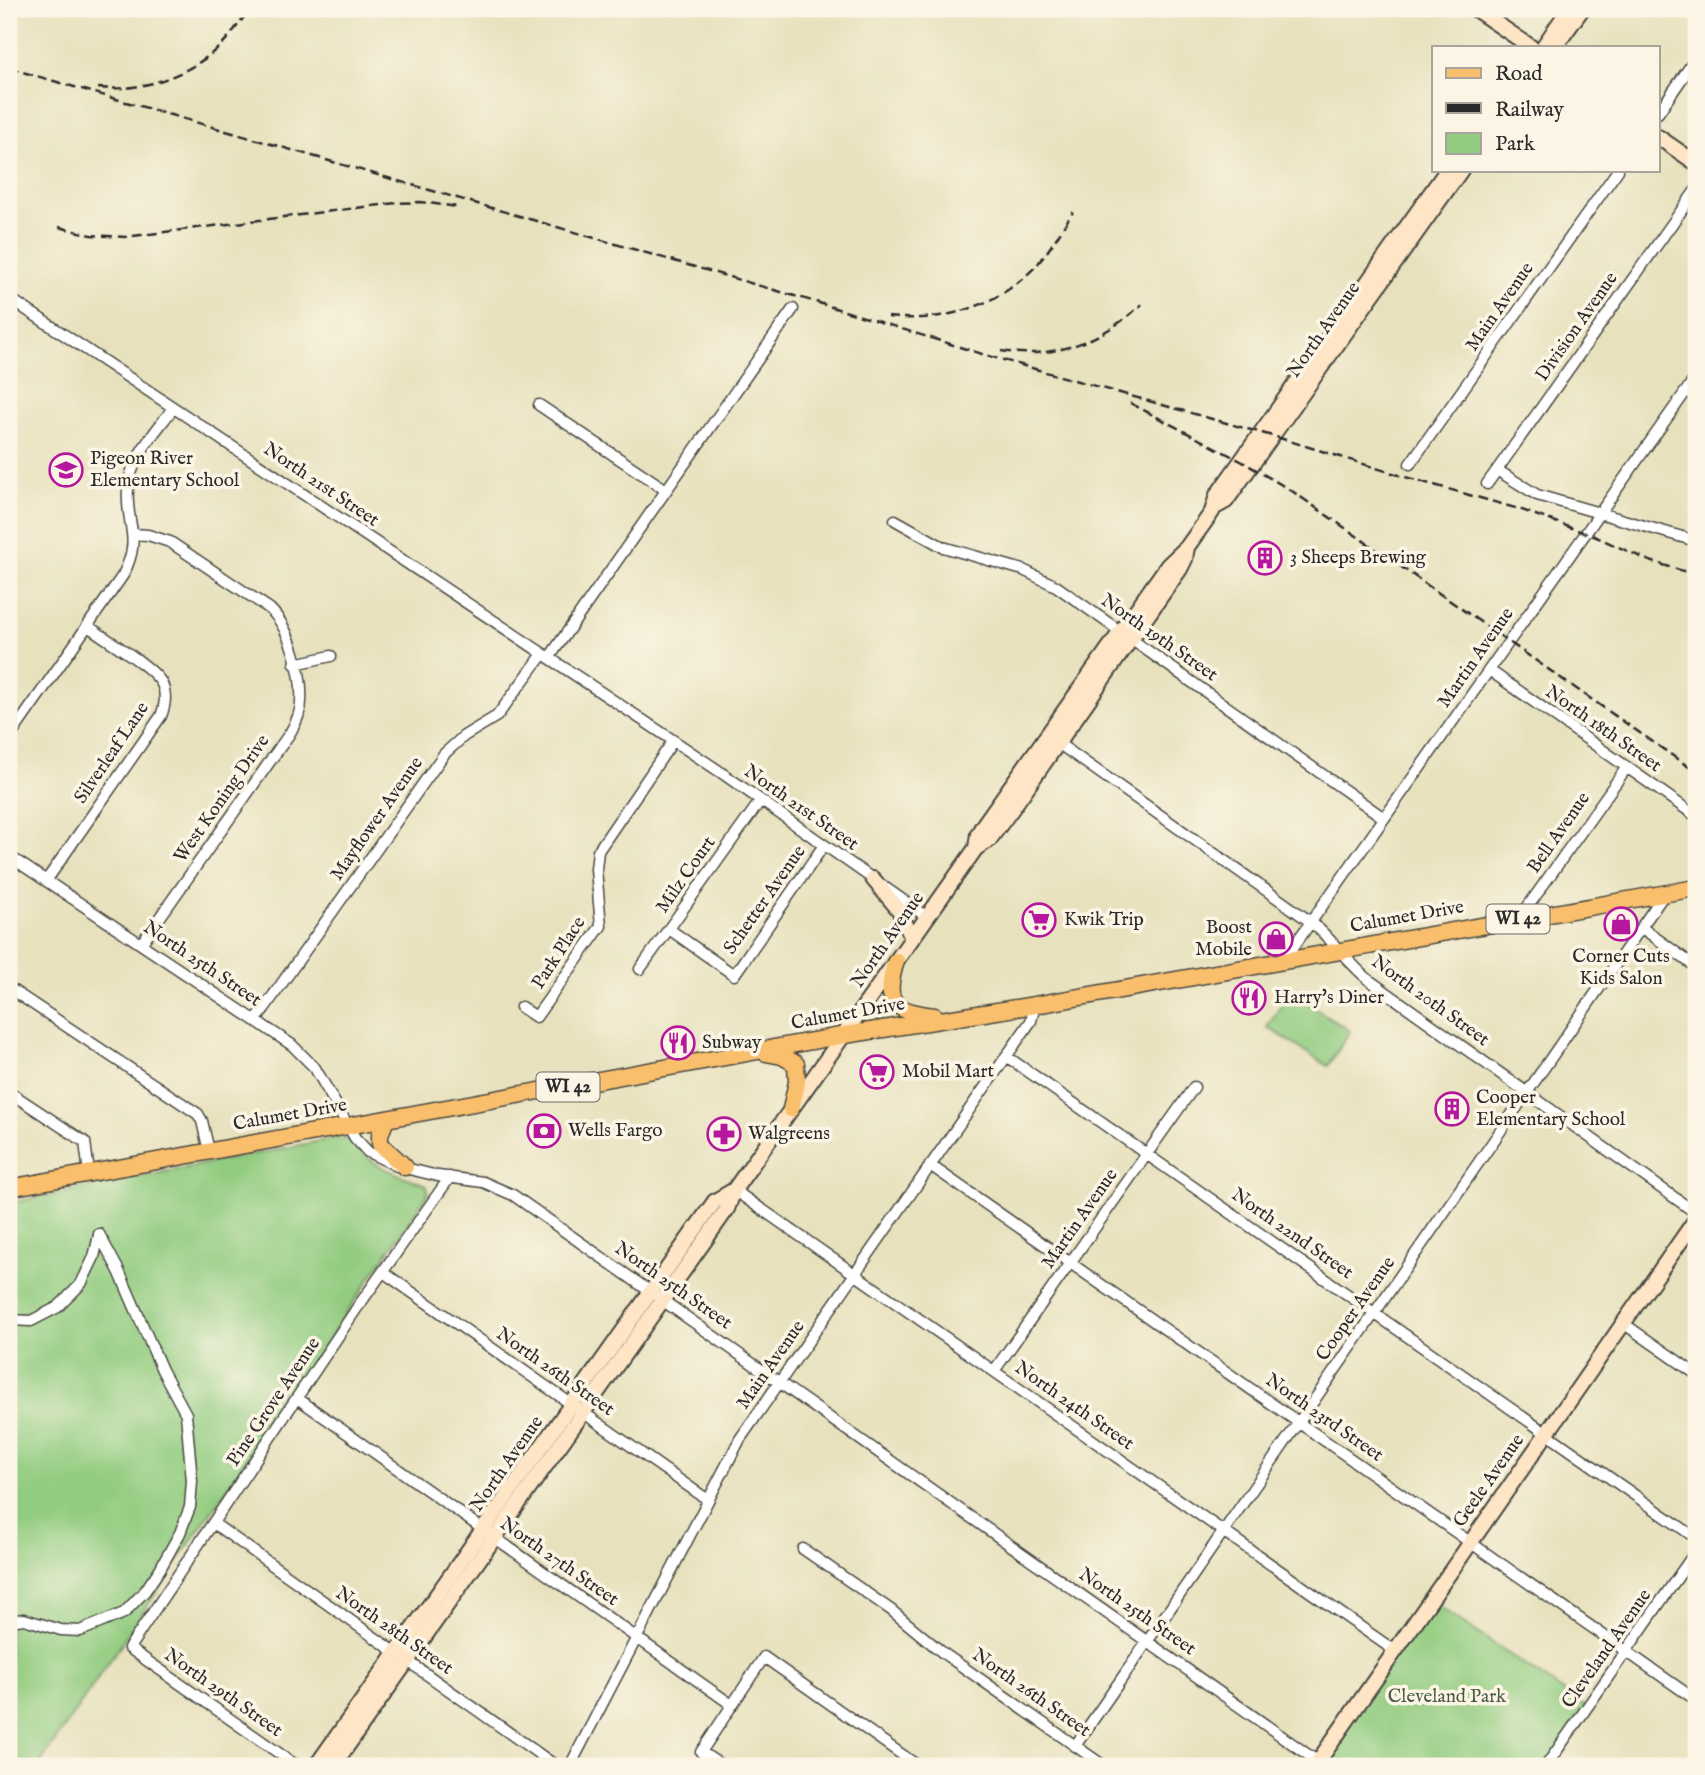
<svg xmlns="http://www.w3.org/2000/svg" width="1705" height="1775" font-family="'IM FELL English',serif">
<style>
.green{fill:#92cc80;stroke:#5e7c56;stroke-width:2}
.lines{fill:none;stroke-linecap:round;stroke-linejoin:round}
.street-casing{stroke:#474641;stroke-width:13}
.secondary-casing{stroke:#474641;stroke-width:18}
.primary-casing{stroke:#474641;stroke-width:19}
.street{stroke:#fff;stroke-width:10}
.secondary{stroke:#fde5c5;stroke-width:14}
.primary{stroke:#f9bf6d;stroke-width:16}
.rail{stroke:#2b2b2b;stroke-width:2.5;stroke-dasharray:10 5;stroke-linecap:butt}
.labels{text-anchor:middle;dominant-baseline:central;stroke-width:7;stroke-linejoin:round;paint-order:stroke}
.shield{fill:#fcf5e5;stroke:#6a6863;stroke-width:2}
.shield-label{font-size:18px;font-weight:bold;fill:#2b2b2b}
.street-label{font-size:19px;fill:#2b2b2b;stroke:#fcf5e5}
.poi-label{font-size:19px;fill:#2b2b2b;stroke:#fcf5e5;text-anchor:start}
.park-label{font-size:19px;fill:#4a5b44;stroke:#fcf5e5}
</style>
<rect width="100%" height="100%" fill="#fcf5e5"/>
<filter id="ink" filterUnits="userSpaceOnUse"><feTurbulence type="fractalNoise" baseFrequency=".0143" numOctaves="2"/><feDisplacementMap in="SourceGraphic" scale="14" xChannelSelector="R" yChannelSelector="G"/><feConvolveMatrix kernelMatrix="1 2 1 2 8 2 1 2 1" color-interpolation-filters="sRGB"/></filter>
<filter id="wash" filterUnits="userSpaceOnUse"><feTurbulence type="fractalNoise" baseFrequency=".00686" numOctaves="4" result="noise"/><feDisplacementMap in="SourceGraphic" scale="28" xChannelSelector="R" yChannelSelector="G"/><feGaussianBlur stdDeviation="1.57" result="paint"/><feColorMatrix in="noise" values="0 0 0 0 0 0 0 0 0 0 0 0 0 0 0 0 0 1.4 0 .05"/><feComposite in="paint" operator="in"/></filter>
<g filter="url(#wash)">
<rect width="100%" height="100%" fill="#e7e1bd"/>
<path class="green" d="M1290 992 1350 1031 1328 1066 1267 1027Z
M340 1137C353 1140 364 1155 375 1163 391 1173 409 1178 426 1185L428 1189 427 1195 38 1766H9V1203Z
M1430 1600 1587 1708 1546 1766H1324L1318 1762Z"/>
</g>
<g filter="url(#ink)">
<g class="lines">
<defs>
<path id="street" d="M1658 113 1696 58
M9 298 719 771 927 917
M539 405 666 490
M1410 464 1618 170
M1497 470 1537 495 1696 541
M1487 484 1696 190
M895 520 943 547 1023 570 1056 586 1384 818
M134 534 148 535 170 542 270 609C290 628 303 674 301 702 301 713 296 723 290 733L141 944
M549 658 793 309
M295 664 331 656
M1489 670 1696 816
M9 738 123 575C143 536 125 525 128 489 130 458 156 432 173 408
M1055 741 1311 922C1333 940 1348 963 1369 980L1696 1213
M9 856 292 1045 315 1068 355 1138 368 1152 397 1166 438 1176 483 1182 513 1195 1324 1766
M46 881 161 716C165 706 167 695 162 684 154 667 105 639 88 626
M1519 919 1627 767
M1642 928 1696 967
M669 929 734 975 824 845
M1284 960 1696 377
M640 969 761 800
M9 988 198 1114 202 1121 209 1151
M521 1007 536 1017 601 926 596 869 598 851 673 741
M256 1020 444 754 464 736 497 716 543 654
M1006 1056 1696 1538
M9 1092 85 1142 89 1173
M930 1165 1696 1700
M734 1190 1395 1651
M383 1272 708 1500
M9 1320 31 1321 58 1307 81 1284 94 1257 99 1235
M1623 1323 1696 1374
M994 1371 1194 1087
M297 1398 732 1705
M213 1523 556 1766
M803 1549 891 1610 943 1653 1104 1766
M9 1621 24 1619 61 1630 80 1631 124 1613 145 1591 160 1569 180 1533 190 1507 192 1481 186 1414 162 1370 119 1271 99 1234
M1075 1746 1665 893
M297 1766 129 1648 357 1308 450 1177
M570 1766 740 1439 1031 1021 1035 1005
M722 1766 701 1752 764 1657 918 1766
M1546 1766 1696 1551"/>
<path id="secondary" d="M1475 9 1531 47
M1543 47 1569 9
M1555 47 1582 9
M1658 137 1696 163
M1215 507 1226 501 1461 170
M976 848 989 840 1011 810 1180 569 1185 559 1187 547
M873 879 899 910 912 938
M316 1766 715 1201 734 1190
M333 1766 727 1209 734 1190 976 848 978 834 984 824 1168 565 1187 547 1212 512 1217 495 1447 170
M1315 1766 1696 1219"/>
<path id="primary" d="M896 961C882 1005 895 1011 935 1016
M766 1053 782 1056 796 1064 797 1082 791 1109
M386 1120 380 1134V1144L405 1167
M9 1188 845 1035 1035 1005 1696 888"/>
</defs>
<use href="#street" class="street-casing"/>
<use href="#secondary" class="secondary-casing"/>
<use href="#primary" class="primary-casing"/>
<use href="#street" class="street"/>
<use href="#secondary" class="secondary"/>
<use href="#primary" class="primary"/>
<path class="rail" d="M9 68 819 303 982 354 1283 439 1402 476 1519 509 1594 536 1650 561 1696 575
M98 88C140 92 188 76 219 47 231 36 240 22 250 9
M59 227 91 235 125 237 396 203 421 202 458 207
M888 317C943 323 997 307 1036 266 1050 250 1061 230 1073 212
M1001 351C1054 360 1104 340 1142 304
M1130 403 1241 461 1292 491 1696 772"/>
</g>
</g>
<defs>
<symbol id="school-ring" viewBox="-11 -11 22 22"><circle r="9.5" fill="#fcf5e5" stroke="#b5179e" stroke-width="1.5"/><path d="M0-5L7-2L0 1L-7-2ZM-4 1L0 2.5L4 1V4Q0 6-4 4Z" fill="#b5179e"/></symbol>
<symbol id="building-ring" viewBox="-11 -11 22 22"><circle r="9.5" fill="#fcf5e5" stroke="#b5179e" stroke-width="1.5"/><path d="M-4-6H4V6H1V3H-1V6H-4ZM-2.5-4.3h1.7v1.8h-1.7ZM.8-4.3h1.7v1.8H.8ZM-2.5-1h1.7V.8h-1.7ZM.8-1h1.7V.8H.8Z" fill="#b5179e"/></symbol>
<symbol id="supermarket-ring" viewBox="-11 -11 22 22"><circle r="9.5" fill="#fcf5e5" stroke="#b5179e" stroke-width="1.5"/><path d="M-6-5.5h2.5l.6 2H6L4.5 2H-2.5L-4.4-4H-6ZM-1.5 3.2a1.3 1.3 0 1 0 .1 0ZM3 3.2a1.3 1.3 0 1 0 .1 0Z" fill="#b5179e"/></symbol>
<symbol id="shop-ring" viewBox="-11 -11 22 22"><circle r="9.5" fill="#fcf5e5" stroke="#b5179e" stroke-width="1.5"/><path d="M-5-2.5h2.3a2.7 3.5 0 0 1 5.4 0H5L5.5 6h-11ZM-1.5-2.5h3a1.5 2.3 0 0 0-3 0Z" fill="#b5179e"/></symbol>
<symbol id="restaurant-ring" viewBox="-11 -11 22 22"><circle r="9.5" fill="#fcf5e5" stroke="#b5179e" stroke-width="1.5"/><path d="M-5-6h1v4h1v-4h1v4h1v-4h1v5L-1.5 .5V6h-2V.5L-5-1ZM5-6V6H3V1.5H1.5Q1.5-4 5-6Z" fill="#b5179e"/></symbol>
<symbol id="bank-ring" viewBox="-11 -11 22 22"><circle r="9.5" fill="#fcf5e5" stroke="#b5179e" stroke-width="1.5"/><path d="M-6-4H6V4H-6ZM0-2.3a2.3 2.3 0 1 0 0 4.6a2.3 2.3 0 1 0 0-4.6Z" fill="#b5179e"/></symbol>
<symbol id="pharmacy-ring" viewBox="-11 -11 22 22"><circle r="9.5" fill="#fcf5e5" stroke="#b5179e" stroke-width="1.5"/><path d="M-2-6h4v4h4v4h-4v4h-4v-4h-4v-4h4Z" fill="#b5179e"/></symbol>
</defs>
<g fill-rule="evenodd">
<use href="#school-ring" x="47" y="451" width="38" height="38"/>
<use href="#building-ring" x="1246" y="539" width="38" height="38"/>
<use href="#supermarket-ring" x="1020" y="901" width="38" height="38"/>
<use href="#shop-ring" x="1602" y="905" width="38" height="38"/>
<use href="#shop-ring" x="1257" y="920" width="38" height="38"/>
<use href="#restaurant-ring" x="1230" y="979" width="38" height="38"/>
<use href="#restaurant-ring" x="659" y="1024" width="38" height="38"/>
<use href="#supermarket-ring" x="858" y="1053" width="38" height="38"/>
<use href="#building-ring" x="1433" y="1090" width="38" height="38"/>
<use href="#bank-ring" x="525" y="1112" width="38" height="38"/>
<use href="#pharmacy-ring" x="705" y="1115" width="38" height="38"/>
</g>
<g class="labels">
<g class="shield">
<rect x="1486.5" y="904.5" width="63" height="29" rx="5"/>
<rect x="536.5" y="1072.5" width="63" height="29" rx="5"/>
</g>
<g class="shield-label">
<text x="1518" y="919">WI 42</text>
<text x="568" y="1087">WI 42</text>
</g>
<g class="street-label">
<text transform="translate(1500 307) rotate(-55)">Main Avenue</text>
<text transform="translate(1577 327) rotate(-55)">Division Avenue</text>
<text transform="translate(1324 330) rotate(-55)">North Avenue</text>
<text transform="translate(321 485) rotate(34)">North 21st Street</text>
<text transform="translate(1159 638) rotate(35)">North 19th Street</text>
<text transform="translate(1476 658) rotate(-55)">Martin Avenue</text>
<text transform="translate(1603 729) rotate(35)">North 18th Street</text>
<text transform="translate(112 753) rotate(-56)">Silverleaf Lane</text>
<text transform="translate(222 799) rotate(-55)">West Koning Drive</text>
<text transform="translate(801 808) rotate(35)">North 21st Street</text>
<text transform="translate(377 819) rotate(-55)">Mayflower Avenue</text>
<text transform="translate(1559 833) rotate(-55)">Bell Avenue</text>
<text transform="translate(686 875) rotate(-55)">Milz Court</text>
<text transform="translate(765 900) rotate(-55)">Schetter Avenue</text>
<text transform="translate(1407 917) rotate(-10)">Calumet Drive</text>
<text transform="translate(888 940) rotate(-55)">North Avenue</text>
<text transform="translate(559 953) rotate(-57)">Park Place</text>
<text transform="translate(202 964) rotate(34)">North 25th Street</text>
<text transform="translate(1430 1001) rotate(36)">North 20th Street</text>
<text transform="translate(848 1014) rotate(-10)">Calumet Drive</text>
<text transform="translate(290 1115) rotate(-10)">Calumet Drive</text>
<text transform="translate(1080 1219) rotate(-55)">Martin Avenue</text>
<text transform="translate(1292 1234) rotate(35)">North 22nd Street</text>
<text transform="translate(673 1286) rotate(35)">North 25th Street</text>
<text transform="translate(1356 1309) rotate(-55)">Cooper Avenue</text>
<text transform="translate(771 1365) rotate(-55)">Main Avenue</text>
<text transform="translate(555 1372) rotate(35)">North 26th Street</text>
<text transform="translate(274 1402) rotate(-56)">Pine Grove Avenue</text>
<text transform="translate(1074 1406) rotate(35)">North 24th Street</text>
<text transform="translate(1324 1418) rotate(35)">North 23rd Street</text>
<text transform="translate(507 1464) rotate(-55)">North Avenue</text>
<text transform="translate(1489 1481) rotate(-55)">Geele Avenue</text>
<text transform="translate(559 1562) rotate(35)">North 27th Street</text>
<text transform="translate(1137 1612) rotate(35)">North 25th Street</text>
<text transform="translate(394 1631) rotate(35)">North 28th Street</text>
<text transform="translate(1607 1649) rotate(-55)">Cleveland Avenue</text>
<text transform="translate(223 1693) rotate(35)">North 29th Street</text>
<text transform="translate(1031 1693) rotate(35)">North 26th Street</text>
</g>
<g class="poi-label">
<text x="90" y="459">Pigeon River<tspan x="90" dy="22">Elementary School</tspan></text>
<text x="1290" y="558">3 Sheeps Brewing</text>
<text x="1064" y="920">Kwik Trip</text>
<text x="1252" y="928" text-anchor="end">Boost<tspan x="1252" dy="22">Mobile</tspan></text>
<text x="1621" y="957" text-anchor="middle">Corner Cuts<tspan x="1621" dy="22">Kids Salon</tspan></text>
<text x="1274" y="998">Harry's Diner</text>
<text x="702" y="1043">Subway</text>
<text x="902" y="1072">Mobil Mart</text>
<text x="1476" y="1098">Cooper<tspan x="1476" dy="22">Elementary School</tspan></text>
<text x="568" y="1131">Wells Fargo</text>
<text x="748" y="1134">Walgreens</text>
</g>
<g class="park-label">
<text x="1447" y="1697">Cleveland Park</text>
</g>
</g>
<rect width="1705" height="1775" fill="none" stroke="#fcf5e5" stroke-width="35"/>
<rect x="1432" y="46" width="228" height="126" fill="#fcf5e5" stroke="#a8a49b" stroke-width="2"/>
<rect x="1446" y="68" width="35" height="10" fill="#f9bf6d" stroke="#a8a49b" stroke-width="2"/>
<text x="1495" y="80" font-size="21" fill="#2b2b2b">Road</text>
<rect x="1446" y="103" width="35" height="10" fill="#2b2b2b" stroke="#a8a49b" stroke-width="2"/>
<text x="1495" y="116" font-size="21" fill="#2b2b2b">Railway</text>
<rect x="1446" y="133" width="35" height="21" fill="#92cc80" stroke="#a8a49b" stroke-width="2"/>
<text x="1495" y="150" font-size="21" fill="#2b2b2b">Park</text>
</svg>
